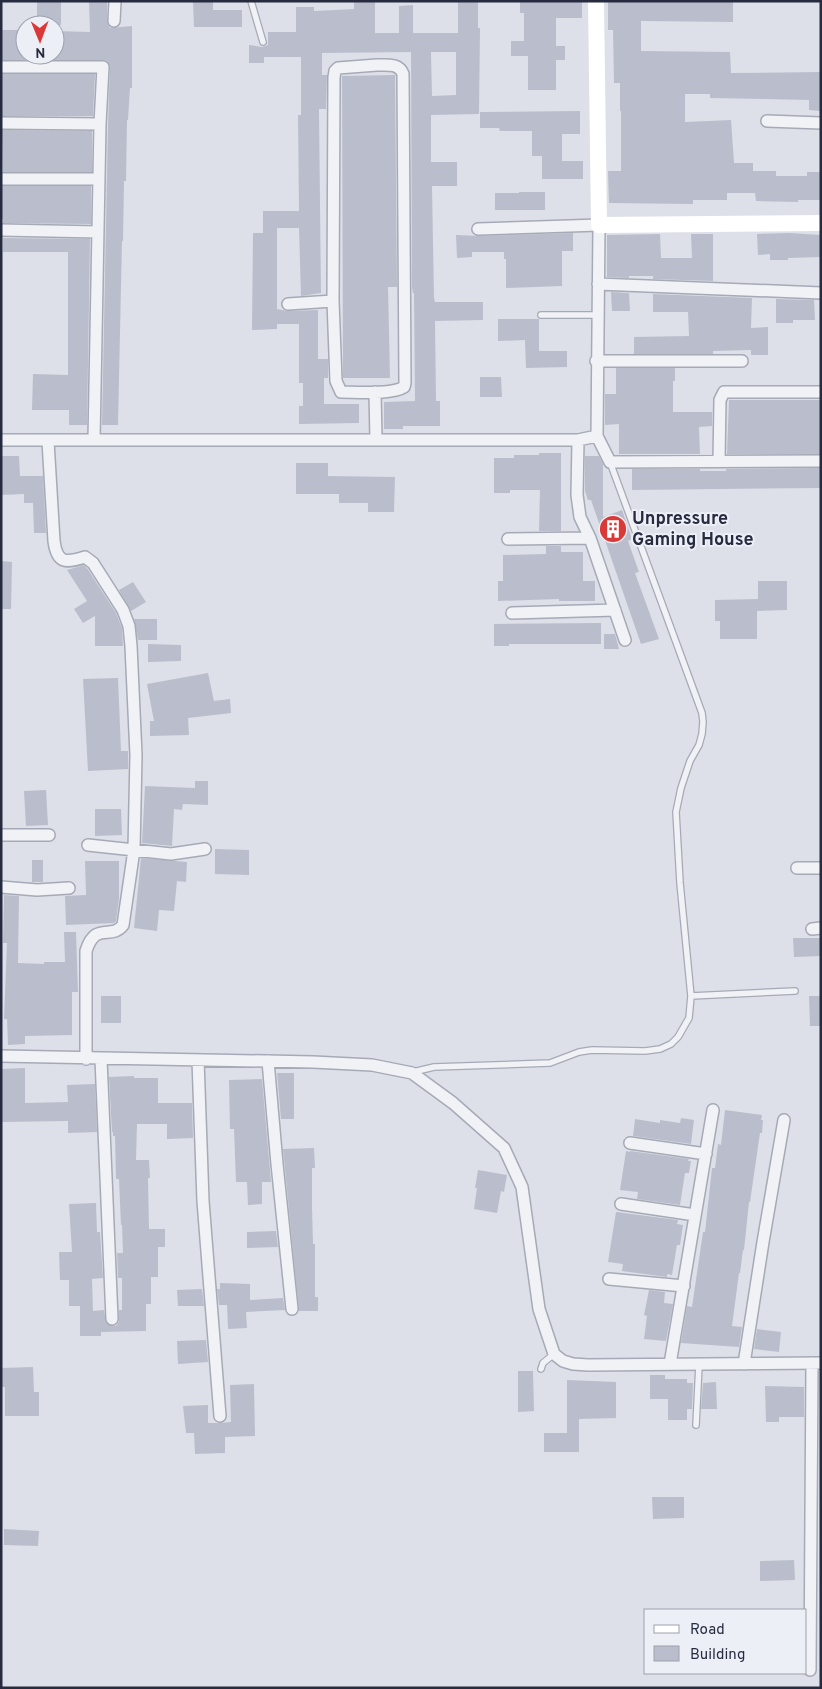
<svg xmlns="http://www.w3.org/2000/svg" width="822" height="1689" font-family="Overpass,sans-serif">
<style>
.building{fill:#babecc;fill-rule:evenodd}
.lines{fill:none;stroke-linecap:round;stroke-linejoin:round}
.lane-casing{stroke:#a6aab6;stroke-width:8}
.street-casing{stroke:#a6aab6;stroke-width:14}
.lane{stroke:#f0f2f6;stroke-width:5.5}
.street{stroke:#f0f2f6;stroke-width:11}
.secondary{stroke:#fff;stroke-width:16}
.labels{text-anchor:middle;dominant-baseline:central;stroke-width:4;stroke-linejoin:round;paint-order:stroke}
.poi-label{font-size:18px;font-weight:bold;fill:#262b40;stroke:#edeff6;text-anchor:start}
</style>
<rect width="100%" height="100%" fill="#dde0e8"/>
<path class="building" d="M37 1H61V25H37Z
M89 1H107V21L110 28 132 26V88H130L128 120H127L126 181H124L123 241H122L118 425H102L108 124 110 67 107 61 104 60H55V31L90 32Z
M193 1H213V10H242V27H194Z
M354 1H375V33H399V6L413 5V33H458V1H478V28H480L479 114 431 115V162H457V186H432L434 298 435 302H483V320L435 321 436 401H440V426H403V429H384V402L415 401 414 293H413L412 287 411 52 322 53V75H327L326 109H319V112L321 293 301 296 299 228H277V309L288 311 318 310V359H328V378H324V404H359V423L299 424V406H303V383H299V324H277V329L252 330 253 233H263V211H299L298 115H301V57H264V63H249V45L262 47 268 45V32H296V7H314V11L354 9ZM431 52H456V95L432 96Z
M520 1H582V18H556V46H565V60H556V90H528V56H511V41H524V13H520Z
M608 1 733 2V22L641 21V51L730 52 731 73 821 72V111L809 110V100L710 98V94H685V122L731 120 734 163H753V171H776V176H807V172H821V200H798V202L756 201 755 193H727V200H693V204L609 203 608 171H621V111H620V83H614L613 30H608Z
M1 30H25V60H2Z
M1 74H95L93 116H2Z
M395 75 397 287H388L390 378H343L342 76Z
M580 111V134H562V161H583V179H542V156H532V131H500L499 128H480V112Z
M2 130 92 131V172H3Z
M2 186H91V224L3 223V219H1Z
M519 192H545V210H495V193H519Z
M573 233V251H562V286L506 288V259H504V252H472V257L457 258 456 235 478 236Z
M790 233 821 235V257L788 258V260H770V254L758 255 757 234Z
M660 234 661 258H692L691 234H713V281L653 279V276H629V278L607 277V235Z
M3 238 90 239 87 425H69V410H32L33 374 68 375V252H3Z
M611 292 629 293 630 311H612Z
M653 294 752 298 751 328 768 327V355H751V350L713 351V354H634V337L689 336 688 312H653Z
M776 299 814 300 815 320H793V323H776Z
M498 319H539V351H567V367L526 368 525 340 498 341Z
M616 368H675V381H673V412H712V426L699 427 700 454H619V424L605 425V394H616Z
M480 377H501L502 397H480Z
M729 400H821V454H727Z
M539 453H561V531H539L540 490H510V493H494V458H514V455H539Z
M1 456H19L20 476H43L46 533H34L33 503H24V494L1 495Z
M585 456H599L603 464V517L622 510 632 539 628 541 639 572 635 573 659 639 641 644 591 500H588L585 491Z
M296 463H328V476L395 477 394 512H368V503H339V494H296Z
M821 468V488L632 490V469H700V471H726V469Z
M546 546H561V552H583V581H595V601H559V599L498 601V581H503V555L546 554Z
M1 561 12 562 11 609H1Z
M84 565 87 568 116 613 122 628 123 646H95V616L83 623 74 609 87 601 67 570Z
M758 581H787V610L757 611V639H720V621H715V600L758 599Z
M133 582 146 602 131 611 119 590Z
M134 619H157V640H138Z
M601 623V644H509V646H494V624Z
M604 634H615L619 649H604Z
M148 644 181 645V661L148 662Z
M208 673 214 701 230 699 231 713 188 718 189 735 150 736V721H154L147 684Z
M118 678 121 751H128V769L88 771 83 679Z
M195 781H208V805L183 804 182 810 174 809 172 846 142 843 145 786 195 788Z
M46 790 48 825 26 826 24 791Z
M95 809H121L122 835 95 836Z
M215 849 249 850V875L215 874Z
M141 858 187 862 186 882 177 881 174 911 159 910 157 931 134 928Z
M32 860H43V882H32Z
M85 861H119V899L116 921 114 923 66 925 65 896 86 895Z
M4 895 19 896 18 963 44 964V962H65L64 932H76L78 992H72V1035L25 1036V1044L8 1045 7 1019H4L7 943H3Z
M793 938H821V956L794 957Z
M101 996H121V1023H101Z
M809 996H821V1026H810Z
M25 1068V1103L68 1102 67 1085 95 1084 97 1132 68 1133V1121L1 1122V1069Z
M277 1073H294V1119H281Z
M134 1076V1078H158V1103H192L193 1138 167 1139V1124H137L136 1160H149L150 1178H148L149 1229H165V1247H158V1277H151V1304H146V1331L101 1332V1336H80V1306H69V1280H60L59 1252H72L69 1204 96 1203 97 1232H100L103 1278 92 1279 93 1311 104 1310 106 1323 112 1326H116L119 1322V1310H122V1278H118L117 1253H123L122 1225H121L119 1179H116L115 1136H113V1132H112L109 1077Z
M262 1079 271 1182H262V1204L248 1205 247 1182H236L234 1129H230L229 1080Z
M725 1110 762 1115 761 1120H763L762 1133H760L750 1202H749L744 1250H743L740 1273H739L732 1326 742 1327 739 1347 681 1343 687 1306 692 1307 703 1232H705L712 1168H715L718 1144 721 1145Z
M681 1118 694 1120 691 1144 633 1136 635 1119 660 1123V1120L680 1123Z
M314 1148 315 1168H312V1207L313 1244H315V1297H318V1311H299L283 1149Z
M626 1151 630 1152V1151L689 1159 688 1161H691L689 1173H685L680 1205 637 1199 638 1192 620 1190Z
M478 1170 507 1175 504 1192 501 1191 497 1213 474 1209 477 1188H475Z
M616 1212 678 1220 677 1224 683 1225 680 1245H677L672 1275 667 1274V1277L622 1271 623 1264 608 1262Z
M276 1231 278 1247 247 1248V1232Z
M220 1283 250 1284V1300L283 1298 285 1310 246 1312 247 1328 228 1329 227 1305H219L217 1289H220Z
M202 1289 204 1306H178L177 1290Z
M649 1290 665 1292 664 1303 673 1304 666 1341 644 1339 647 1316 644 1315Z
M757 1329 781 1332 779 1352 754 1349Z
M206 1340 208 1362 178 1364 177 1341Z
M33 1367 34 1392H39V1416H5V1387H2L1 1368Z
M518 1371H533L534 1411 518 1412Z
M650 1375H665V1379H687V1383H693L692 1409H687V1420H668V1399H650Z
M567 1380 616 1382V1418L579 1419V1452H544V1433H567Z
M716 1382 717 1409H701L703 1383Z
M254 1384 255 1436 225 1437V1453L195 1454 194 1433H186L183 1406 208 1405V1423H220L231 1422 230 1385Z
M765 1386 804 1387V1417H779V1422H766Z
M652 1497H684V1518L653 1519Z
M4 1529 39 1531 38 1546 4 1545Z
M794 1560 795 1580 760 1581V1561Z"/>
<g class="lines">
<defs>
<path id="lane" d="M251 1 263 42
M541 315H597
M691 996 795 991
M413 1072 434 1067 550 1063 579 1052 592 1050 645 1051 660 1049 671 1044 678 1037 689 1018 691 996 680 883 676 812 681 788 690 761 699 745 702 734 703 722 702 713 610 462
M541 1369 543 1363 554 1354
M696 1425 699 1365"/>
<path id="street" d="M114 21 115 1
M377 65C387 65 399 63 403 74L405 383 404 387C392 395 356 392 341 392L336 381 333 301 334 77 335 71 338 68Z
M1 67H103L100 124 94 440
M767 121 821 123
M1 123 100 124
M1 179H99
M1 230 98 232
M598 284 821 293
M288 304 333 301
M596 361H742
M375 392 376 440
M597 436 610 462 821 461
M1 440H578L597 436 599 225 478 229
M578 440 577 495 580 517 590 538 625 640
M48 441 54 541C57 564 66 563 85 557L93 563 123 610 129 626 131 646 136 755 134 850 123 925C111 941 96 920 86 951V1059
M719 461 720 400 724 392H821
M508 539 590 538
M512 613 615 610
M1 835H49
M88 845 171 854 205 849
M797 868H821
M1 887 37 890 69 888
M812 929 821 928
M1 1056 313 1062 372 1065 412 1073 453 1103 504 1148 522 1187 539 1309 554 1354 563 1361 573 1364 588 1365 821 1363
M101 1059 112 1319
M198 1060 203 1201 220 1416
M268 1061 277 1164 292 1309
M630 1143 706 1154
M621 1204 695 1215
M609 1279 684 1286
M670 1364 713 1110
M744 1364 763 1242 784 1120
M810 1670 812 1363"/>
</defs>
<use href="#lane" class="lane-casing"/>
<use href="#street" class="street-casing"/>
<use href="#lane" class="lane"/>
<use href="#street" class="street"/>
<path class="secondary" d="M596 1 599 225 821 223"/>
</g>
<defs>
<symbol id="building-disc" viewBox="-11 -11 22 22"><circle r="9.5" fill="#d93a37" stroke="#edeff6"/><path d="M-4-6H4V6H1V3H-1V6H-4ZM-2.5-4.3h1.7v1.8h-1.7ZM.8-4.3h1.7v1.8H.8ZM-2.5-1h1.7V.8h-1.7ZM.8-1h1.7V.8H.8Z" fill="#fff"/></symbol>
</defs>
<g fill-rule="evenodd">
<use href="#building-disc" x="597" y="513" width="32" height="32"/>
</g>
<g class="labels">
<g class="poi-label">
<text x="632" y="519">Unpressure<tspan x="632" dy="21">Gaming House</tspan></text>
</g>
</g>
<rect width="822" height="1689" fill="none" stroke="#262b40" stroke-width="5"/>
<rect x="644" y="1609" width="162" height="65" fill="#edeff6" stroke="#9da1ad"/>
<rect x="654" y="1625" width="25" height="8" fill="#ffffff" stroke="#9da1ad"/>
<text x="690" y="1634" font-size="15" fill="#262b40">Road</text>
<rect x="654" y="1646" width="25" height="15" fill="#babecc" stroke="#9da1ad"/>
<text x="690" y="1659" font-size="15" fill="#262b40">Building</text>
<g transform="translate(40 40) rotate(179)"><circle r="24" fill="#edeff6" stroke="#9da1ad"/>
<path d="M0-4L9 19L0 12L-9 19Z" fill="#d93a37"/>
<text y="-8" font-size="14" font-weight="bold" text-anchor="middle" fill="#262b40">N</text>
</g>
</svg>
